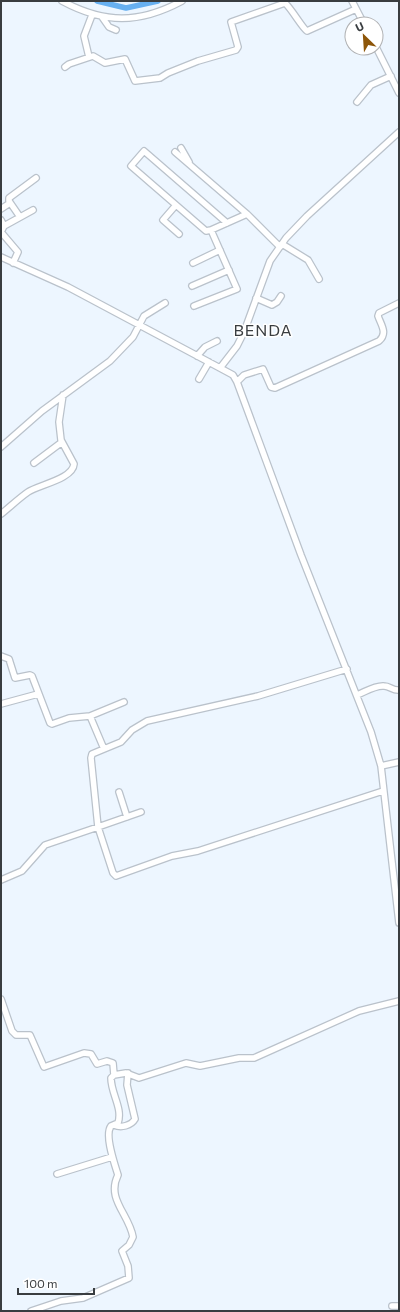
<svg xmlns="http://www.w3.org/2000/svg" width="400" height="1312" font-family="Commissioner,sans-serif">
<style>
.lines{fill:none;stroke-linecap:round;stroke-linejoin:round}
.canal{stroke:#67b0f1;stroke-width:5.5}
.minor-casing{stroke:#bac2cb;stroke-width:8}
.minor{stroke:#fff;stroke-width:5.5}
.labels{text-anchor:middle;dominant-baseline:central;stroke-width:3;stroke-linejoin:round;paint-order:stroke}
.quarter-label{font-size:16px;letter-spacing:1px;fill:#393d40;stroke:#fff}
</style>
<rect width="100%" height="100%" fill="#edf6ff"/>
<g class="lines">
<path class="canal" d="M97 1 126 8 158 1"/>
<defs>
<path id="minor" d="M62 1C105 24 139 24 182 1
M352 1 364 24
M102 17 109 27 116 30
M376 47 399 93
M89 57 84 36 92 15
M65 67 69 64 93 56 105 63 125 59 135 81 160 78 168 73 198 61 236 50 238 47 231 22 285 3C291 8 303 29 307 31L356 9
M357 102 371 85 391 76
M399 132 307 216 286 238 270 261 244 332 237 346 220 368 233 375 237 382 301 555 371 732 381 766 399 923
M181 148 189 162
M175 152 247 214 280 247
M176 205 163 220 179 234
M1 209 10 203
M20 217 9 201V198L36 178
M1 220 4 226
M227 223 144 151 131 166 206 231 211 230 247 214
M1 232 4 226 33 210
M1 232 18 252 13 263
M282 244 308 260 319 279
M1 257 68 287 220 368
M193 263 220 250
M192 286 229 270
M256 298 272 305 277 302 281 296
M194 306 237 289 211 230
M197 356 205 347 217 341
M199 379 209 362
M237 382 244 375 263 369 271 387 275 388 379 341C388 333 381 325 378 316L379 313 399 303
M1 447 42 411 110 361 133 337 144 316 165 303
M34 463 62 442
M1 514C10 507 18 499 28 492 38 485 73 479 74 464L61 440 59 422 63 395
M1 656 9 659 15 678 30 675 32 676 50 723 52 724 69 718 90 716 104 749 121 742 132 730 147 721 258 696 347 669
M357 695C365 692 375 685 384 686 390 686 393 691 399 690
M1 704 38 694
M90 716 124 702
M104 749 92 754 91 758 98 827 141 812
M381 766 399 762
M119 792 127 817
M1 880 22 871 45 845 98 827 113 873 116 876 172 856 198 851 383 791
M1 999 12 1031 16 1035H30L44 1067 84 1053 91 1054 97 1064 107 1061 113 1063 114 1075 111 1078C111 1094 123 1108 118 1123L111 1126C104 1135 115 1165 118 1175 106 1199 129 1214 133 1237L129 1245 122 1251 128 1266 129 1278 83 1298 61 1301 31 1311
M114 1075 126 1073 139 1078 186 1063 200 1066 239 1058H254L359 1011 399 1001
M114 1125C121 1128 131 1126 135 1119L127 1085 128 1073
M57 1174 112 1157
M392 1306H399"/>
</defs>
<use href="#minor" class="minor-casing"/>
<use href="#minor" class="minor"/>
</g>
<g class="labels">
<g class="quarter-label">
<text x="263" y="329">BENDA</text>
</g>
</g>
<rect width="400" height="1312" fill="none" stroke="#393d40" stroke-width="4"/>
<g transform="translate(364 36) rotate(335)"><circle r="19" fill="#ffffff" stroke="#b0b1b3"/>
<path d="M0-3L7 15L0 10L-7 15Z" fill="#8d5609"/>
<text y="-6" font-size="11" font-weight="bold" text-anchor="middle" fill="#393d40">U</text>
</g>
<path d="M18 1288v6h76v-6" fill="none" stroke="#393d40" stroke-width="2"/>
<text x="24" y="1288" font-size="12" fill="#393d40" stroke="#ffffff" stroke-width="3" paint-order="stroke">100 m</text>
</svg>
